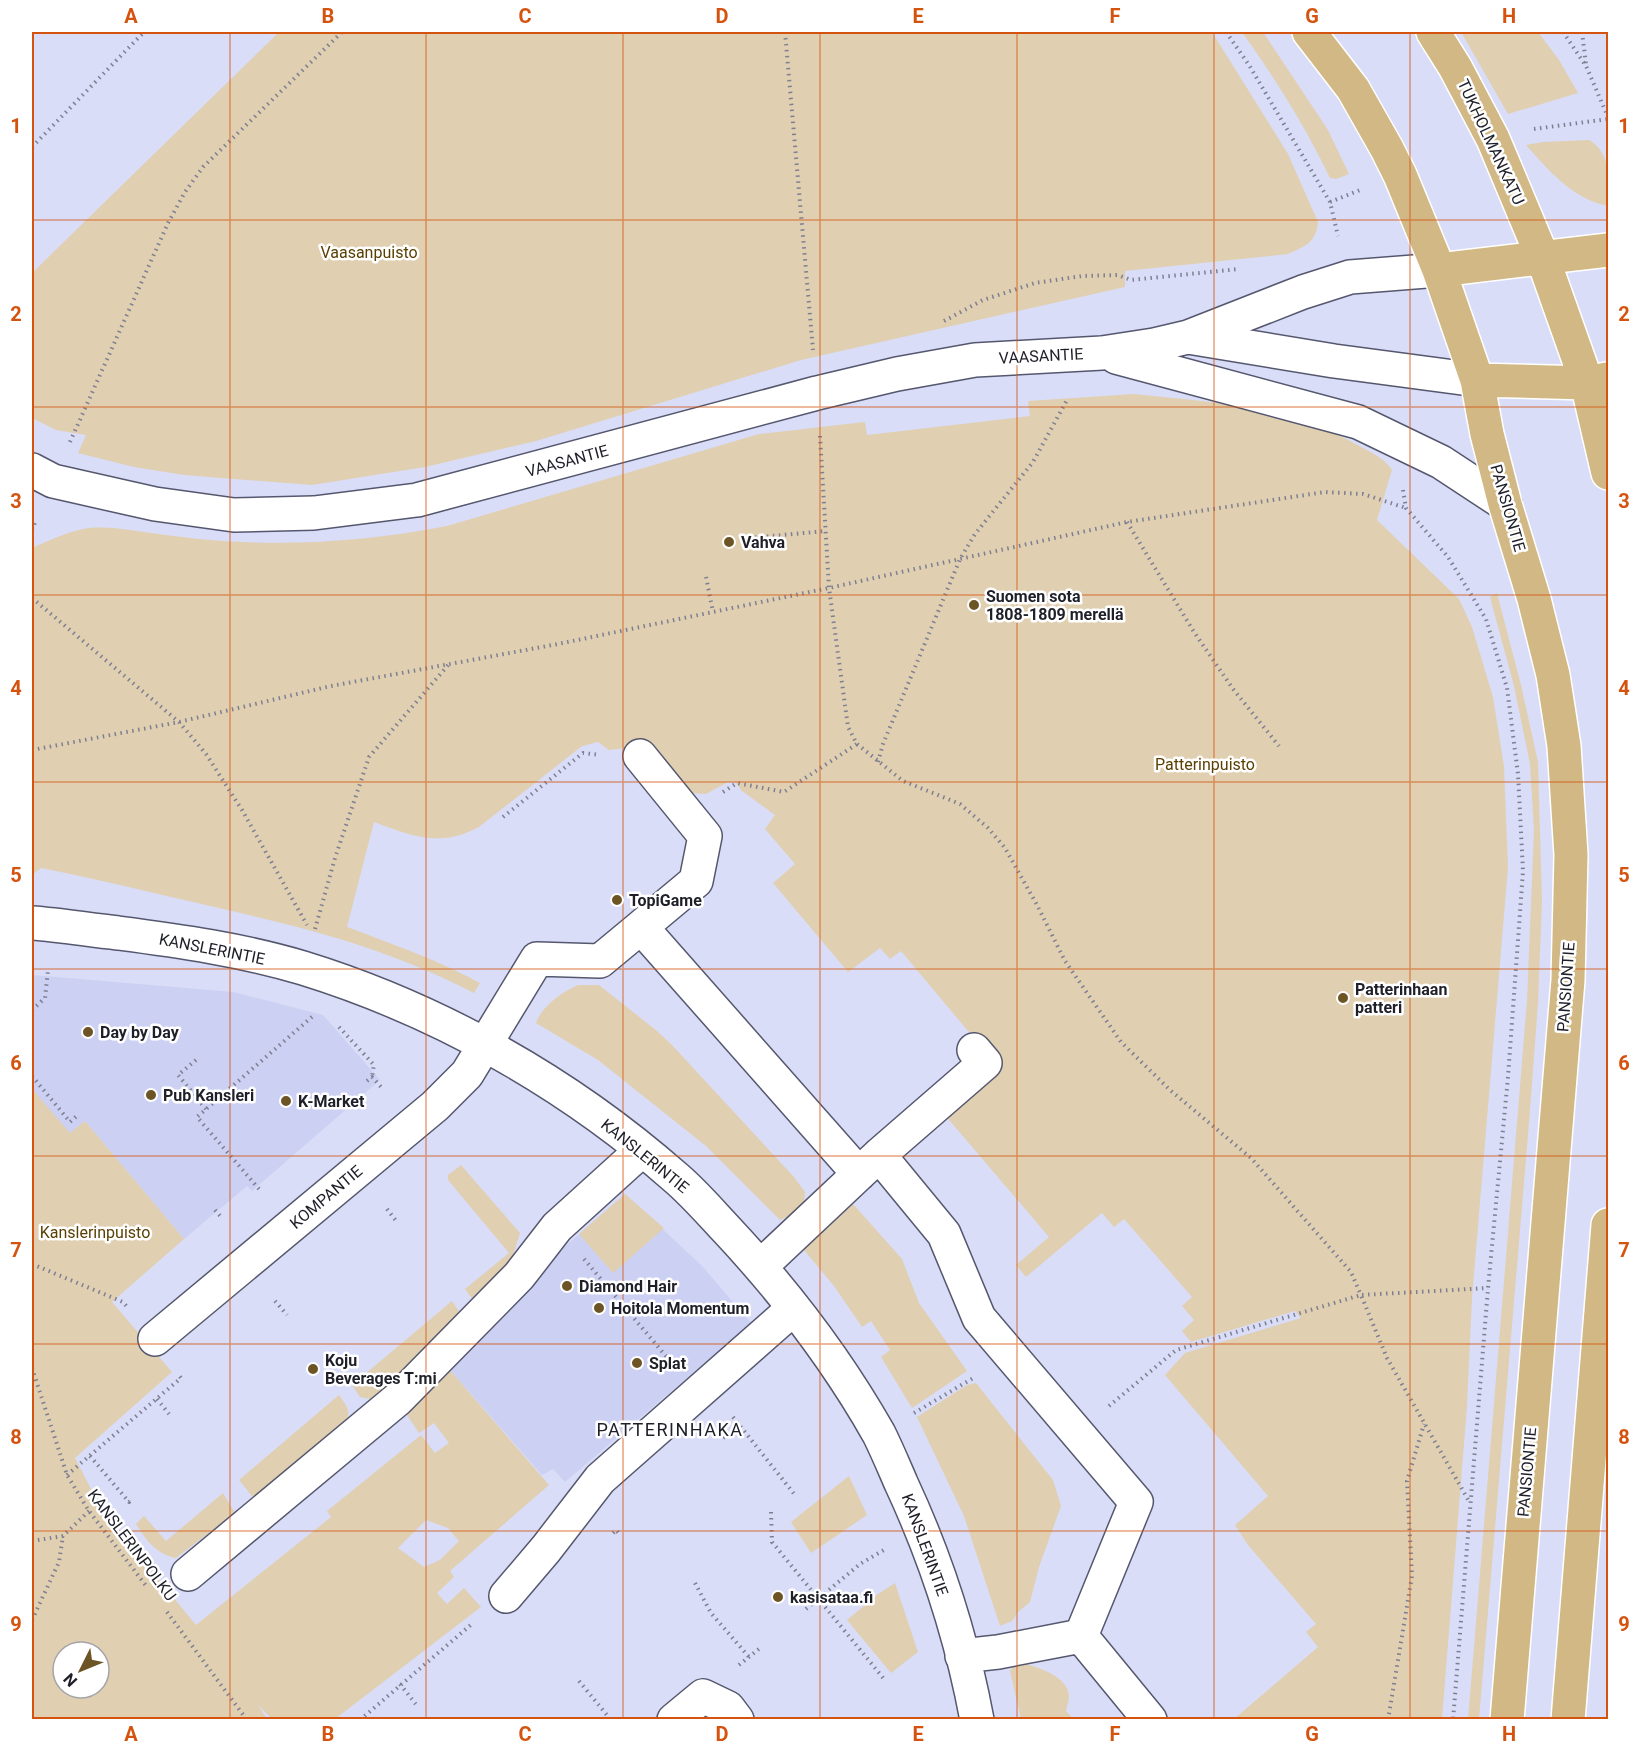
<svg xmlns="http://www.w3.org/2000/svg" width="1640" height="1751" font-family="Roboto,sans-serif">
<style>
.built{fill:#ccd0f2}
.green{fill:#e0cfb1;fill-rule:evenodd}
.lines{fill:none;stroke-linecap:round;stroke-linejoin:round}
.minor-casing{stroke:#55576e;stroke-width:36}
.major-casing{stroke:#fff;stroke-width:36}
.path{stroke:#7e8092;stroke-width:4;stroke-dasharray:1.5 4.5;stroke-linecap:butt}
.minor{stroke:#fff;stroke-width:33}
.major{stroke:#d1b884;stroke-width:33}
.grid{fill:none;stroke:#d4530f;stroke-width:1.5;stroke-opacity:0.55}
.poi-dot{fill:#6c5424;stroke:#fff;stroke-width:2}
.labels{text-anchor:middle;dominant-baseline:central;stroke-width:5;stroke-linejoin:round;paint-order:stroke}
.street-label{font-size:16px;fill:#1e1f28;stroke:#fff}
.park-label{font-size:16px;fill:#593f02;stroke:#fff}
.poi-label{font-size:16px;font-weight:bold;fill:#1e1f28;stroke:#fff;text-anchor:start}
.neighbourhood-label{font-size:18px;letter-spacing:1.5px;fill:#1e1f28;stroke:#fff}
.neatline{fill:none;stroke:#d4530f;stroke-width:2}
.grid-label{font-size:20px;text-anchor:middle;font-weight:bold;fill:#d4530f}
</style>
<rect width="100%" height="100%" fill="#d9ddf7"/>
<path class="built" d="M32 975 233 992 323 1015 380 1080 252 1191 247 1186 184 1239 85 1121 70 1134 32 1089Z
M625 1194 702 1266 751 1323 565 1482 553 1469 542 1475 443 1362 489 1313Z"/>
<path class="green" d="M279 32H1212L1288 154 1318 222C1316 243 1305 246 1288 254L1125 271V287L801 360 536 441 425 467 312 485 184 475 134 467 78 453 86 435 56 430 32 418V273Z
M1242 32H1263L1328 130 1349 174 1336 179 1330 178C1305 126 1275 78 1242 32Z
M1461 32H1538L1559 60 1578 93 1508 114Z
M1589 140C1612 153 1609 183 1608 206 1573 199 1549 171 1526 145L1543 142Z
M1134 394C1212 402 1294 407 1363 448 1374 454 1385 459 1392 470L1377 520 1459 599 1472 627 1493 697 1504 766 1508 867 1472 1298 1467 1406 1442 1719H1234L1318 1647 1306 1632 1316 1624 1248 1545 1235 1525 1268 1496 1165 1375 1185 1353 1301 1318 1295 1311 1191 1342 1182 1331 1194 1320 1182 1306 1192 1297 1124 1219 1114 1227 1102 1213 1026 1277 1016 1265 1049 1237 944 1114 1003 1063 987 1039 968 1031 901 951 890 959 880 948 848 972 773 883 795 864 765 829 775 815 742 791 736 783 728 782 706 794 689 793 627 748 609 750 598 742 582 746 479 827C439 848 413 836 374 822L347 927C392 944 438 960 480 983L474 993C388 948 303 927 210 906 154 893 97 879 41 868L32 875V548C48 541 64 533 83 529 106 525 128 530 151 533 181 537 211 541 242 542 311 545 380 539 447 526L759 434 865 422 867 435 1030 416 1028 401Z
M1497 593 1521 685 1538 762 1542 902 1538 1003 1529 1123 1479 1719 1468 1720 1527 1001 1534 831 1530 764 1514 686 1490 597Z
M578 985H599L657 1031 671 1044 794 1177 805 1192 804 1203 787 1217 780 1220 706 1146 598 1060 536 1023C542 1006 562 992 578 985Z
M32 1089 70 1133 85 1121 184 1239 112 1302 172 1372 75 1458 103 1512 196 1625 331 1517 327 1511 421 1435 435 1453 449 1443 434 1423 419 1433 405 1412 449 1369 549 1485 450 1571 454 1577 437 1593 447 1604 464 1588 481 1607 335 1719H272L258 1705 267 1719H32ZM426 1520 448 1528 459 1541 440 1560 424 1567 398 1548ZM63 1652H99V1688H63Z
M461 1165 520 1233 510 1265 473 1300 465 1289 509 1253 448 1180V1175Z
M625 1194 664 1228 613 1273 579 1234Z
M847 1203 853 1204 902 1259 919 1303 967 1371 912 1408 881 1357 890 1350 871 1321 862 1327 834 1286 804 1250 808 1239Z
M452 1301 460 1313 375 1400 360 1397 352 1385Z
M976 1383 1053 1480 1061 1506 1039 1567 1030 1602 1018 1612 1012 1621 1000 1626 964 1516 917 1417 967 1385Z
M339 1395C345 1404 352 1411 346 1421L256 1497 252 1496 239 1480Z
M849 1476 867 1515 811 1553 791 1522Z
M223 1493 235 1513 176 1558C156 1554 146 1540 136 1524L144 1516 166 1541Z
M895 1583 918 1652 891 1673 847 1620 878 1594Z
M1022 1663C1037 1667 1068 1676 1069 1696 1069 1700 1067 1706 1066 1711L1073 1719H1021L1010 1671 1013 1666Z"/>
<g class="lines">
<defs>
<path id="minor" d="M1188 337 1334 361 1477 380
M1116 357 1358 422 1441 462 1505 504
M32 470 53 481 155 504 234 515 314 513 417 500 817 393 897 374 975 360 1102 353 1154 345 1188 337 1303 292 1350 277 1439 270
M640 756 705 836 696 881 641 927
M32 923C61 925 89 930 118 933 180 941 243 950 303 968 439 1010 568 1083 675 1177 694 1193 710 1212 727 1230 785 1292 837 1360 879 1434 887 1450 894 1467 901 1483 936 1558 962 1639 977 1720
M879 1155 944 1234 979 1318 1136 1502 1081 1636 1150 1720
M761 1266 879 1155 985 1063 974 1050
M155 1339 435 1106 467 1074 537 959 600 961 641 927 859 1174
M188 1574 398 1399 519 1276 557 1227 642 1150
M506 1596 546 1549 600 1479 794 1308
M962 1656 998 1652 1081 1636
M674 1720 703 1696 728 1708 737 1720"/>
<path id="major" d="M1309 32 1353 89 1387 149 1400 175 1439 270 1477 380 1487 434 1505 504 1534 599 1553 675 1564 746 1571 855 1568 980 1507 1720
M1433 32 1455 67 1493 139 1542 256 1587 383 1608 473
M1439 270 1608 250
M1477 380 1587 383 1607 379
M1568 1720 1608 1225"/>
</defs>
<use href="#minor" class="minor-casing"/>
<use href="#major" class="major-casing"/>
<path class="path" d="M785 32 813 350
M1226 32 1249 65 1330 202 1338 236
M1563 32 1586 66 1608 117
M1582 32 1586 64
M1534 129 1608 119
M32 147 144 32
M1330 202 1360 190
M944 321 983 300 1035 283 1082 276 1118 275 1131 280 1239 269
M820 436 829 588 848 727 857 744 903 781 960 804 988 828 1005 848 1037 905 1065 961 1121 1042 1170 1090 1251 1158 1351 1272 1361 1295 1488 1288
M70 442 168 223 185 192 203 167 342 32
M1403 490 1406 508 1448 557 1486 619 1507 688 1518 774 1523 871 1508 1077 1488 1288 1453 1720
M1127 522 1194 632 1233 689 1279 746
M32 530 36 520
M749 538 826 531
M706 577 713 612
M32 598 179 722 206 754 242 810 307 925
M32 750 179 722 331 686 558 644 829 588 1127 522 1325 492 1363 494 1406 508
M878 762 883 744 960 559 975 534 1033 462 1068 398
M723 792 737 783 784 792 857 744
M503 817 583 753 600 755
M315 929 335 858 369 757 449 664
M32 1010 45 998 48 970
M339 1027 374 1065 372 1077
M196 1060 178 1075 206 1109
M32 1076 70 1122 79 1114
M367 1081 372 1077 381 1087
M259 1189 197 1117 313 1016
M387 1209 397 1222
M215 1210 222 1218
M584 1259 670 1361
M32 1264 123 1302 128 1308
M275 1301 287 1315
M32 1368 67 1475 89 1511 147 1587
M157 1399 169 1414
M1109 1406 1176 1350 1361 1295 1387 1358 1470 1503
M914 1413 975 1377
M733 1417 795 1495
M723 1438 739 1425
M90 1456 129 1502 131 1500
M67 1475 181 1378 178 1374
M771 1512 772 1542 884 1679
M613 1533 616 1530 621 1536
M32 1541 63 1536 89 1511
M695 1583 711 1613 749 1657
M806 1609 860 1564 884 1550
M167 1612 247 1720
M32 1620 59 1562 63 1536
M739 1665 760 1648
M579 1681 611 1720
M400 1684 418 1707
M360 1720 473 1623
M1388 1720 1412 1576 1407 1481 1424 1424"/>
<use href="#minor" class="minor"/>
<use href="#major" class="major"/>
</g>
<path class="grid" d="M230 32V1720M426 32V1720M623 32V1720M820 32V1720M1017 32V1720M1214 32V1720M1410 32V1720M32 220H1608M32 407H1608M32 595H1608M32 782H1608M32 969H1608M32 1156H1608M32 1344H1608M32 1531H1608"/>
<g class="poi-dot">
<circle cx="729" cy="542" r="6"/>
<circle cx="974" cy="605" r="6"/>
<circle cx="617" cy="900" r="6"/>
<circle cx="1343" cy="998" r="6"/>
<circle cx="88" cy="1032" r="6"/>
<circle cx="151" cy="1095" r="6"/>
<circle cx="286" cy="1101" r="6"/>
<circle cx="567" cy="1286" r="6"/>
<circle cx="599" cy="1308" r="6"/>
<circle cx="637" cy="1363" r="6"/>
<circle cx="313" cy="1369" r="6"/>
<circle cx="778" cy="1597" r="6"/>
</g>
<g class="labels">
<g class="street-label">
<text transform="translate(1491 142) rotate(65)">TUKHOLMANKATU</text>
<text transform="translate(1041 356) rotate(-3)">VAASANTIE</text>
<text transform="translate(567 461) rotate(-15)">VAASANTIE</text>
<text transform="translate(1508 508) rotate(74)">PANSIONTIE</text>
<text transform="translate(212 949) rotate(11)">KANSLERINTIE</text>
<text transform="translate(1566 987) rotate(-86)">PANSIONTIE</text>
<text transform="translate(645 1156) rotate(39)">KANSLERINTIE</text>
<text transform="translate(326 1197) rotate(-40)">KOMPANTIE</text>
<text transform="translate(1527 1472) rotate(-85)">PANSIONTIE</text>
<text transform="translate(132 1545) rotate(53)">KANSLERINPOLKU</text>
<text transform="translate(925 1545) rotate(70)">KANSLERINTIE</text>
</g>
<g class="park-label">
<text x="369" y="252">Vaasanpuisto</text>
<text x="1205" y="764">Patterinpuisto</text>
<text x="95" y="1232">Kanslerinpuisto</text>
</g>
<g class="poi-label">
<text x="741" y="542">Vahva</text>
<text x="986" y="596">Suomen sota<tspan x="986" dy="18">1808-1809 merellä</tspan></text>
<text x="629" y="900">TopiGame</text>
<text x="1355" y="989">Patterinhaan<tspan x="1355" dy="18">patteri</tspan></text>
<text x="100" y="1032">Day by Day</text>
<text x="163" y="1095">Pub Kansleri</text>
<text x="298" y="1101">K-Market</text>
<text x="579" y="1286">Diamond Hair</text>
<text x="611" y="1308">Hoitola Momentum</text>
<text x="325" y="1360">Koju<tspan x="325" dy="18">Beverages T:mi</tspan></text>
<text x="649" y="1363">Splat</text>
<text x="790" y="1597">kasisataa.fi</text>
</g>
<g class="neighbourhood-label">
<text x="670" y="1429">PATTERINHAKA</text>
</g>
</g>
<rect width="1640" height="1751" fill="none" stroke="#ffffff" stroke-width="66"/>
<g transform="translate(81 1670) rotate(227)"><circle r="28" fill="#ffffff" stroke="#a5a5a9" stroke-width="1.5"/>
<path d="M0-4.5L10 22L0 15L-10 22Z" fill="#6c5424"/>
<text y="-9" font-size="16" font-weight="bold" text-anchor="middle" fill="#1e1f28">N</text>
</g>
<rect x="33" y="33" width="1574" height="1685" class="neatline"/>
<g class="grid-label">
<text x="131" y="23">A</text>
<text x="328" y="23">B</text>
<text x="525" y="23">C</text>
<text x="722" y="23">D</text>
<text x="918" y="23">E</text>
<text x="1115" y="23">F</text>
<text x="1312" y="23">G</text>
<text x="1509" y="23">H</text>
<text x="16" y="133">1</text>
<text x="1624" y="133">1</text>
<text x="16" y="321">2</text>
<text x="1624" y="321">2</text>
<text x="16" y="508">3</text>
<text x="1624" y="508">3</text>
<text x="16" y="695">4</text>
<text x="1624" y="695">4</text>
<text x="16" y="882">5</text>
<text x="1624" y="882">5</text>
<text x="16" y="1070">6</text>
<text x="1624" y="1070">6</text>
<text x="16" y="1257">7</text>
<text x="1624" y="1257">7</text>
<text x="16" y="1444">8</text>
<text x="1624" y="1444">8</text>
<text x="16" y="1631">9</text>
<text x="1624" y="1631">9</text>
<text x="131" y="1741">A</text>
<text x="328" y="1741">B</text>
<text x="525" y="1741">C</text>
<text x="722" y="1741">D</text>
<text x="918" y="1741">E</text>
<text x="1115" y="1741">F</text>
<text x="1312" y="1741">G</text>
<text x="1509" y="1741">H</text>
</g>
</svg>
